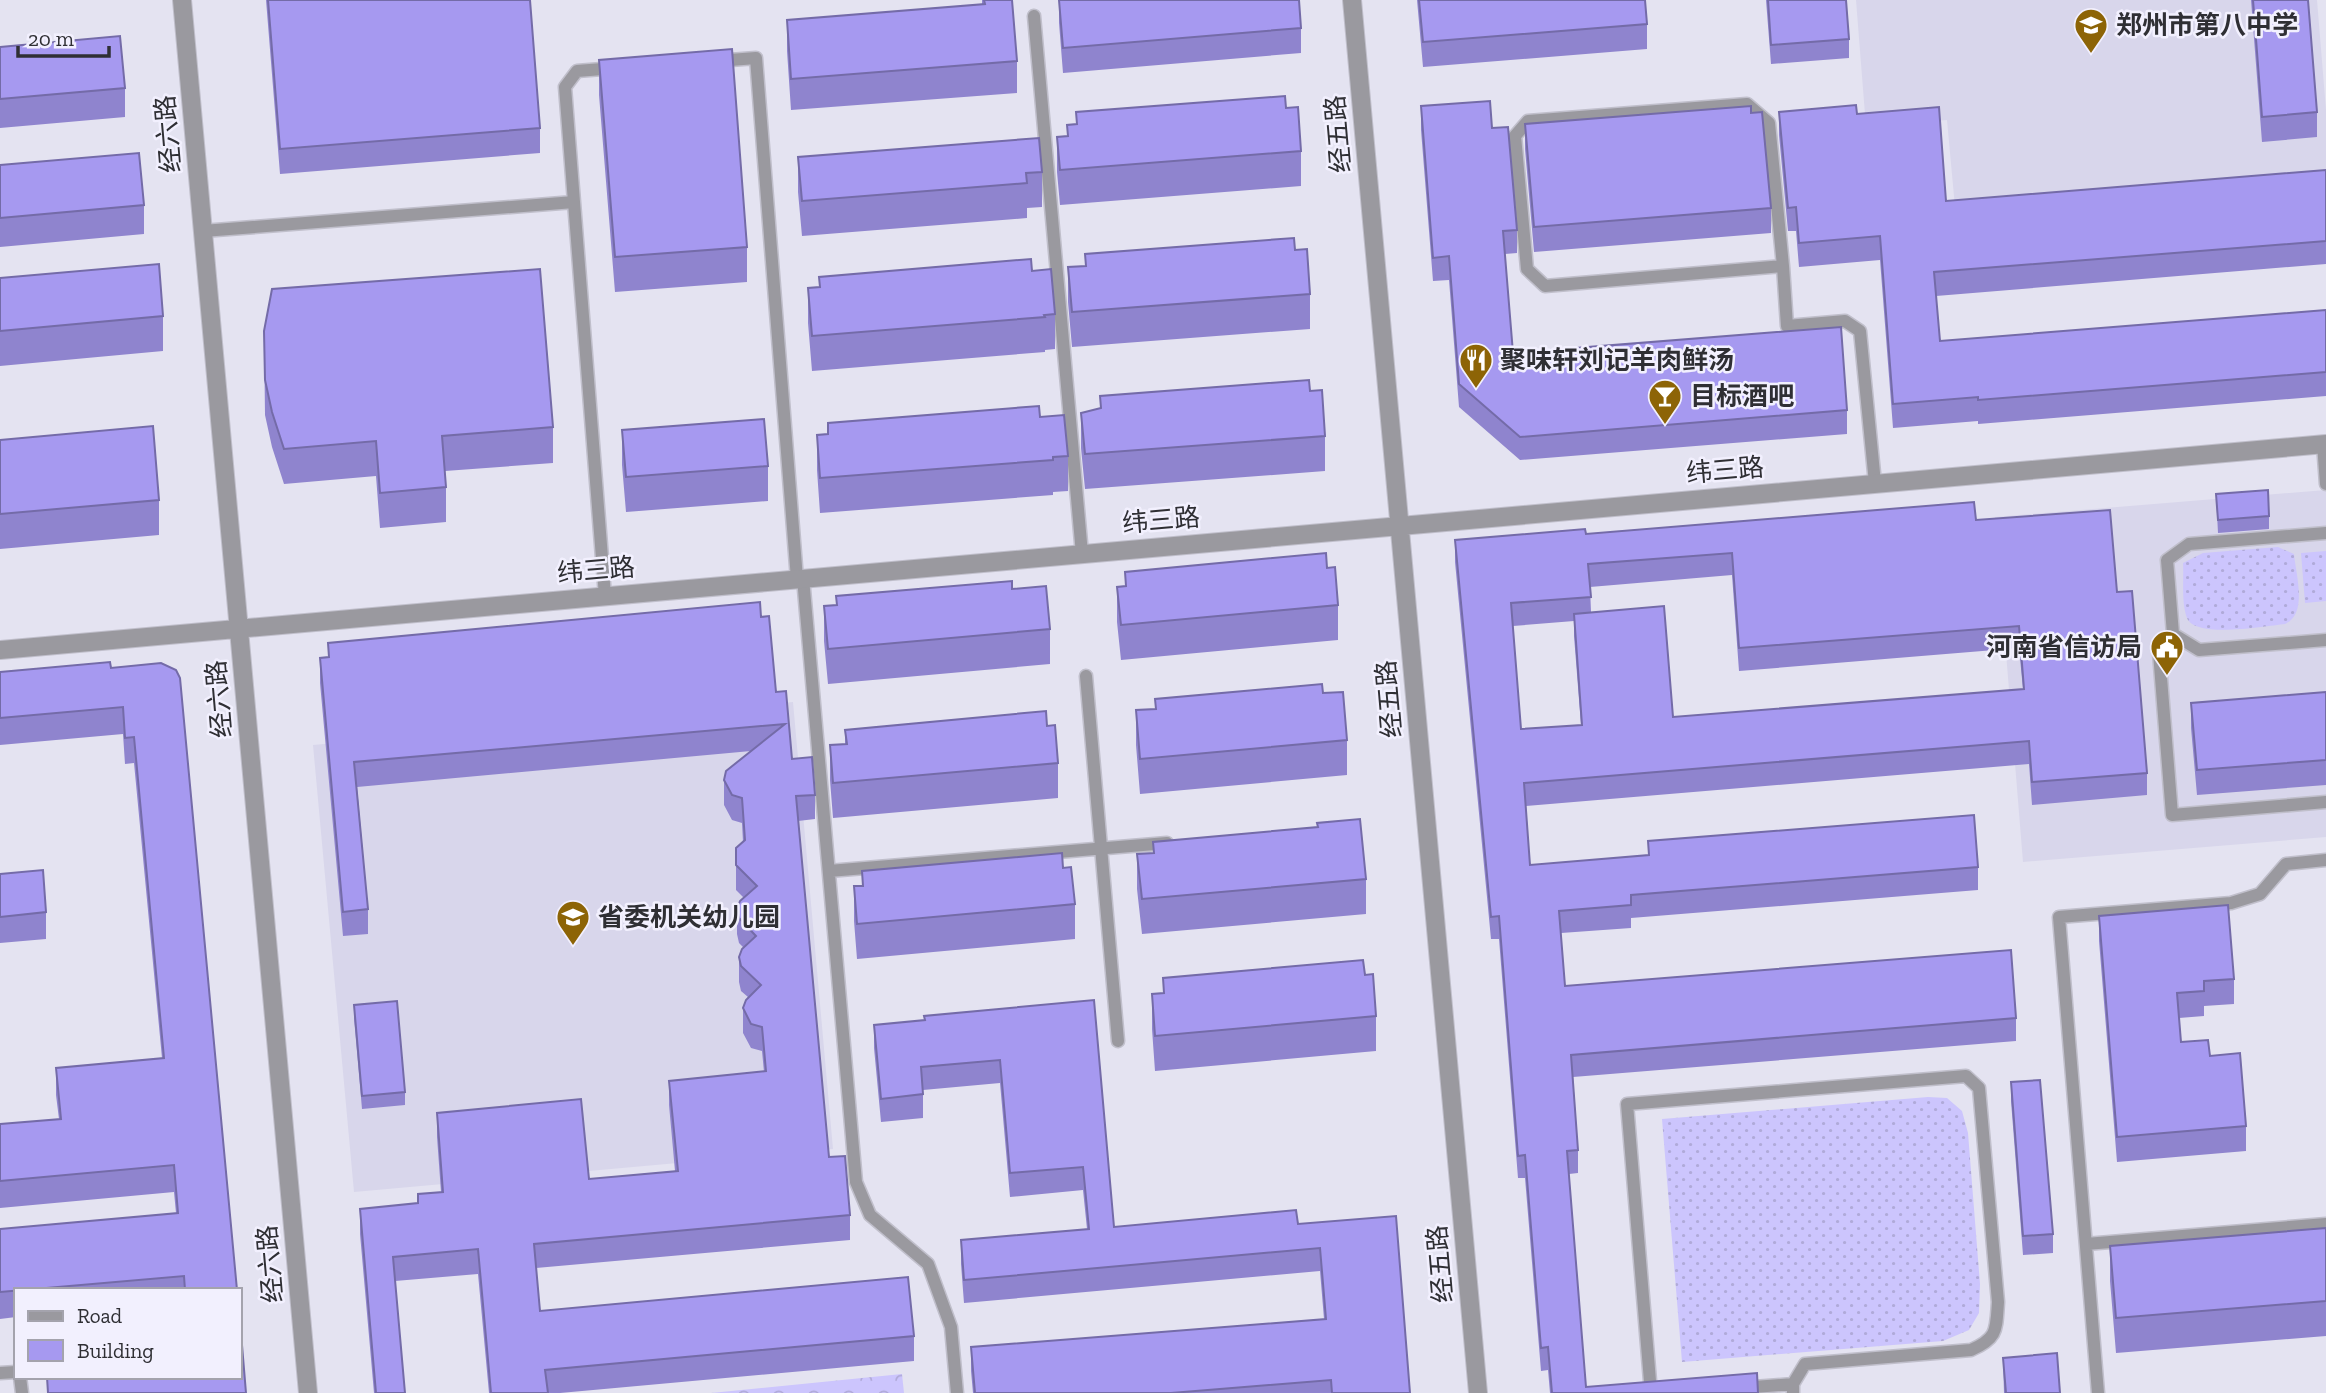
<svg xmlns="http://www.w3.org/2000/svg" width="2326" height="1393" font-family="'Zilla Slab','Noto Sans SC',serif">
<style>
.built{fill:#d8d6eb}
.grass{fill:url(#grass-dots)}
.park{fill:url(#park-crowns)}
.lines{fill:none;stroke-linecap:round;stroke-linejoin:round}
.lane-casing{stroke:#c0bfcb;stroke-width:15}
.street-casing{stroke:#c0bfcb;stroke-width:20}
.lane{stroke:#9a999f;stroke-width:12}
.street{stroke:#9a999f;stroke-width:18}
.wall{fill:#8f84ce;fill-rule:evenodd}
.building{fill:#a699f0;stroke:#746ba8;stroke-width:2;fill-rule:evenodd}
.labels{text-anchor:middle;dominant-baseline:central;stroke-width:5;stroke-linejoin:round;paint-order:stroke}
.poi-label{font-size:26px;font-weight:bold;fill:#2f2f34;stroke:#f2f0fe;text-anchor:start}
.street-label{font-size:26px;fill:#2f2f34;stroke:#f2f0fe}
</style>
<defs>
<pattern id="grass-dots" width="8" height="8" patternUnits="userSpaceOnUse" patternTransform="scale(1.75)"><rect width="8" height="8" fill="#ccc5fd"/><path d="M2 2h.1M6 6h.1" fill="none" stroke="#b0aad9" stroke-width="1.8" stroke-linecap="round"/></pattern>
<pattern id="park-crowns" width="20" height="18" patternUnits="userSpaceOnUse" patternTransform="scale(1.75)"><rect width="20" height="18" fill="#ccc5fd"/><path d="M2 6a3 3 0 1 1 6 0M12 15a3 3 0 1 1 6 0" fill="none" stroke="#b0aad9"/></pattern>
</defs>
<rect width="100%" height="100%" fill="#e4e3f1"/>
<path class="built" d="M1856 0H2317L2326 110V177L1955 207 1947 120 1866 127Z
M2326 490V837L2023 862 1995 517Z
M793 702 833 1149 354 1192 313 745Z"/>
<path class="grass" d="M2278 547 2294 554C2296 575 2308 614 2285 624 2266 626 2195 639 2187 618 2181 602 2184 579 2183 563L2203 553Z
M2326 551V601L2305 603 2301 553Z
M1928 1097 1947 1098 1962 1111 1968 1133 1980 1284 1979 1313 1969 1330 1943 1341 1682 1362 1662 1119Z"/>
<path class="park" d="M902 1374 904 1393H711Z"/>
<g class="lines">
<defs>
<path id="lane" d="M1034 16 1082 554
M717 61 756 58 797 579
M1747 104 1769 123 1783 266 1545 286 1527 269 1515 136 1528 121Z
M574 202 605 596
M203 231 574 202 565 87 577 71 615 68
M1783 266 1787 326 1845 321 1860 331 1875 483
M2323 444 2326 484
M2326 533 2189 544 2167 560 2173 634 2199 650 2326 640
M803 578 856 1182 870 1215 928 1264 951 1327 957 1393
M2173 634 2159 653 2172 815 2326 802
M1086 676 1118 1041
M829 871 1167 843
M2086 1244 2326 1224
M0 1373 16 1372
M20 1377 22 1393
M1741 1388 1793 1384
M1651 1393 1627 1104 1966 1076 1979 1088 1998 1302C1996 1330 1998 1338 1971 1350L1805 1364 1793 1384V1393
M2098 1393 2059 917 2231 903 2260 894 2286 864 2326 860"/>
<path id="street" d="M182 0 308 1393
M1352 0 1478 1393
M0 650 2326 444"/>
</defs>
<use href="#lane" class="lane-casing"/>
<use href="#street" class="street-casing"/>
<use href="#lane" class="lane"/>
<use href="#street" class="street"/>
</g>
<path class="wall" d="M266 0H530L540 128V153L280 174Z
M982 0H1012L1017 61V93L791 110 787 51V20L982 5Z
M1059 0 1301 28V53L1063 73 1059 23Z
M1417 0H1645L1647 24V49L1423 67Z
M1766 0H1846L1849 39V58L1771 64Z
M2251 0H2308L2317 112V137L2262 142Z
M0 47 125 88V117L0 128Z
M599 60 747 247V282L615 292 599 95Z
M1421 106 1492 128 1517 230V253L1505 254 1513 353 1847 410V434L1520 460 1459 407 1449 280 1433 281 1421 130Z
M1286 108 1301 151V186L1060 205 1057 172V137L1067 136V125L1076 124V112Z
M1779 112 1857 114 1946 201 2326 170V264L1936 296 1940 341 2326 310V396L1978 424V421L1893 428 1880 260 1799 267 1796 231H1788L1779 135Z
M1751 113 1771 208V233L1534 252 1525 149V124Z
M798 157 1042 172V207L1027 208V218L802 236 798 192Z
M0 165 144 205V234L0 247Z
M1295 250 1310 294V329L1072 347 1068 302V267L1085 266V254Z
M1032 271 1055 314V349L1045 350V352L812 371 808 323V288L819 287V277Z
M0 278 163 316V351L0 366Z
M264 331 553 427V463L445 471 446 487V522L380 528 376 476 284 484 272 447 265 415Z
M1310 391 1325 436V471L1085 489 1081 448V413L1100 408V396Z
M1040 417 1068 456V491L1053 492V495L820 513 817 470V435Z
M622 430 768 466V501L626 512 622 465Z
M0 440 159 500V535L0 549Z
M2216 494 2269 516V529L2218 533Z
M1976 520 2117 592 2147 773V795L2032 805 2029 764 1526 806 1530 865 1648 855V841L1978 867V890L1631 918V928L1561 933 1565 986 2016 1018V1041L1573 1077 1578 1150V1173L1569 1174 1586 1387 1758 1393H1550L1548 1370 1541 1371 1525 1178H1518L1499 939H1491L1455 562V540L1586 534ZM1732 575 1739 671 2019 648 2023 689 1673 717 1591 612 1590 587ZM1574 621V636L1581 725 1521 729 1513 626Z
M1125 572 1338 605V640L1121 660 1117 622V587H1125Z
M1012 589 1050 629V664L828 684 824 641V606L836 605V596Z
M761 617 776 692 792 759 815 795V819L798 821 829 1157 850 1215V1240L536 1268 540 1311 914 1336V1361L560 1393H489L478 1274 395 1281 405 1393H374L360 1234V1209L418 1203V1194L441 1192 437 1137V1113L589 1179 675 1171 669 1105V1081L764 1072 762 1051 751 1048 743 1033V1008L748 997 741 991 739 982V957L744 948 739 943 737 934V909L744 898 736 890V848L743 842 742 823 732 820 724 805V780L751 751 357 787 368 909V934L343 936 320 683V658L328 657V643Z
M161 663 237 1290H16V1317L0 1319V1229L176 1213 174 1192 0 1208V1124L59 1119 56 1095V1068L162 1058 134 763 125 764 123 734 0 745V672L111 668Z
M2326 692V785L2197 795 2191 728V703Z
M1323 693 1347 740V775L1140 794 1136 745V710L1155 709V699Z
M1047 726 1058 763V798L833 818 830 780V745L845 744V730Z
M1153 842 1366 879V914L1142 934 1137 889V854L1153 853Z
M1063 868 1075 904V939L857 959 854 921V886H862V871Z
M0 874 46 912V939L0 943Z
M2099 916 2234 979V1004L2204 1006V1016L2179 1018 2181 1042 2210 1056 2246 1126V1151L2117 1162 2099 941Z
M1163 978 1376 1016V1051L1155 1071 1152 1029V994L1163 993Z
M1094 1000 1114 1227 1298 1224 1396 1216 1410 1393H973L971 1371V1347L1324 1319 1320 1271 964 1303 961 1264V1240L1087 1229 1083 1190 1010 1197 1000 1083 923 1090V1118L881 1122 874 1048V1025L924 1020Z
M354 1005 405 1092V1105L362 1109 354 1018Z
M2011 1082 2053 1234V1253L2023 1255 2011 1101Z
M2326 1228V1336L2116 1353 2110 1281V1246Z
M2003 1358 2060 1393H2004Z"/>
<path class="building" d="M268 0H530L540 128 280 149Z
M984 0H1012L1017 61 791 79 787 20 985 4Z
M1059 0H1299L1301 28 1063 48Z
M1419 0H1645L1647 24 1423 42Z
M1768 0H1846L1849 39 1771 45Z
M2253 0H2308L2317 112 2262 117Z
M120 36 125 88 0 99V47Z
M732 49 747 247 615 257 599 60Z
M1285 96 1286 108 1298 107 1301 151 1060 170 1057 137 1068 136 1067 125 1077 124 1076 112Z
M1490 101 1492 128 1508 127 1517 230 1503 231 1513 353 1841 327 1847 410 1520 437 1459 384 1449 256 1433 258 1421 106Z
M1856 105 1857 114 1939 107 1946 201 2326 170V241L1934 272 1940 341 2326 310V372L1978 400V397L1893 404 1880 236 1799 243 1796 207 1788 208 1779 112Z
M1751 106V113L1762 112 1771 208 1534 227 1525 124Z
M1039 138 1042 172 1026 173 1027 183 802 201 798 157Z
M139 153 144 205 0 218V165Z
M1294 238 1295 250 1307 249 1310 294 1072 312 1068 267 1086 266 1085 254Z
M1031 259 1032 271 1051 269 1055 314 1044 315 1045 317 812 336 808 288 820 287 819 277Z
M159 264 163 316 0 331V278Z
M540 269 553 427 442 436 446 487 380 493 376 441 284 449 272 412 265 380 264 331 272 289Z
M1309 380 1310 391 1322 390 1325 436 1085 454 1081 413 1101 408 1100 396Z
M1039 406 1040 417 1064 415 1068 456 1053 457V460L820 478 817 435 828 434V423Z
M764 419 768 466 626 477 622 430Z
M153 426 159 500 0 514V440Z
M2268 490 2269 516 2218 520 2216 494Z
M1974 502 1976 520 2110 510 2117 592 2132 591 2147 773 2032 782 2029 741 1524 783 1530 865 1649 855 1648 841 1974 815 1978 867 1631 895V905L1559 911 1565 986 2011 950 2016 1018 1571 1055 1578 1150 1567 1151 1586 1387 1757 1373 1758 1393H1552L1548 1347 1541 1348 1525 1155 1518 1156 1499 916 1491 917 1455 540 1585 529 1586 534ZM1732 553 1739 648 2019 626 2024 689 1673 717 1664 606 1574 614 1582 725 1521 729 1511 603 1591 597 1588 564Z
M1326 553 1327 568 1335 567 1338 605 1121 625 1117 587 1126 586 1125 572Z
M1012 581V589L1046 586 1050 629 828 649 824 606 837 605 836 596Z
M760 602 761 617 769 616 776 692 786 691 792 759 812 757 815 795 796 796 829 1157 845 1156 850 1215 534 1244 540 1311 908 1277 914 1336 545 1370 548 1393H491L478 1249 393 1257 405 1393H376L360 1209 418 1203V1194L443 1192 437 1113 581 1099 589 1179 678 1171 669 1081 766 1071 762 1027 751 1024 743 1008 746 1000 761 985 741 966 739 957 742 949 756 936 739 918 737 909 740 901 757 886 736 865V848L745 840 742 798 732 795 724 780 726 771 785 724 354 762 368 909 343 912 320 658 329 657 328 643Z
M110 662 111 668 161 663 176 670 180 678 237 1290H185L184 1276 0 1292V1229L178 1213 174 1165 0 1181V1124L61 1119 56 1068 164 1058 134 737 125 738 123 707 0 718V672Z
M1322 684 1323 693 1343 692 1347 740 1140 759 1136 710 1156 709 1155 699Z
M2326 692V760L2197 770 2191 703Z
M1046 711 1047 726 1055 725 1058 763 833 783 830 745 847 744 845 730Z
M1360 819 1366 879 1142 899 1137 854 1154 853 1153 842 1318 827 1317 823Z
M1062 853 1063 868 1071 867 1075 904 857 924 854 886H863L862 871Z
M43 870 46 912 0 917V874Z
M2228 905 2234 979 2204 981V991L2177 993 2181 1042 2208 1040 2210 1056 2240 1053 2246 1126 2117 1137 2099 916Z
M1363 960 1365 975 1373 974 1376 1016 1155 1036 1152 994 1164 993 1163 978Z
M1094 1000 1114 1227 1296 1210 1298 1224 1396 1216 1410 1393H1332L1331 1380 1171 1393H975L971 1347 1326 1319 1320 1248 964 1280 961 1240 1089 1229 1083 1167 1010 1173 1000 1060 921 1067 923 1094 881 1099 874 1025 925 1020 924 1016Z
M397 1001 405 1092 362 1096 354 1005Z
M2040 1080 2053 1234 2023 1236 2011 1082Z
M2326 1228V1301L2116 1318 2110 1246Z
M240 1321 246 1393H48L47 1377H240Z
M2057 1353 2060 1393H2006L2003 1358Z"/>
<defs>
<symbol id="school-pin" viewBox="-11 -11 22 30"><path d="M0 17L-7.5 6A9.5 9.5 0 1 1 7.5 6Z" fill="#8d6406" stroke="#f2f0fe"/><path d="M0-5L7-2L0 1L-7-2ZM-4 1L0 2.5L4 1V4Q0 6-4 4Z" fill="#fff"/></symbol>
<symbol id="restaurant-pin" viewBox="-11 -11 22 30"><path d="M0 17L-7.5 6A9.5 9.5 0 1 1 7.5 6Z" fill="#8d6406" stroke="#f2f0fe"/><path d="M-5-6h1v4h1v-4h1v4h1v-4h1v5L-1.5 .5V6h-2V.5L-5-1ZM5-6V6H3V1.5H1.5Q1.5-4 5-6Z" fill="#fff"/></symbol>
<symbol id="bar-pin" viewBox="-11 -11 22 30"><path d="M0 17L-7.5 6A9.5 9.5 0 1 1 7.5 6Z" fill="#8d6406" stroke="#f2f0fe"/><path d="M-6-5H6L.8 .8V4.5H3.5V6h-7V4.5H-.8V.8Z" fill="#fff"/></symbol>
<symbol id="civic-pin" viewBox="-11 -11 22 30"><path d="M0 17L-7.5 6A9.5 9.5 0 1 1 7.5 6Z" fill="#8d6406" stroke="#f2f0fe"/><path d="M-.6-6.5H3V-4.5H.6V-3L4-1V1h2V6H-6V1h2V-1L-.6-3ZM-1.2 2.5V6h2.4V2.5Z" fill="#fff"/></symbol>
</defs>
<g fill-rule="evenodd">
<use href="#school-pin" x="2072" y="6" width="38" height="52"/>
<use href="#restaurant-pin" x="1457" y="341" width="38" height="52"/>
<use href="#bar-pin" x="1646" y="377" width="38" height="52"/>
<use href="#civic-pin" x="2148" y="628" width="38" height="52"/>
<use href="#school-pin" x="554" y="898" width="38" height="52"/>
</g>
<g class="labels">
<g class="poi-label">
<text x="2116" y="25">郑州市第八中学</text>
<text x="1500" y="360">聚味轩刘记羊肉鲜汤</text>
<text x="1690" y="396">目标酒吧</text>
<text x="2142" y="647" text-anchor="end">河南省信访局</text>
<text x="598" y="917">省委机关幼儿园</text>
</g>
<g class="street-label">
<text transform="translate(168 134) rotate(-95)">经六路</text>
<text transform="translate(1338 134) rotate(-95)">经五路</text>
<text transform="translate(1725 470) rotate(-5)">纬三路</text>
<text transform="translate(1161 520) rotate(-5)">纬三路</text>
<text transform="translate(596 570) rotate(-5)">纬三路</text>
<text transform="translate(219 699) rotate(-95)">经六路</text>
<text transform="translate(1389 699) rotate(-95)">经五路</text>
<text transform="translate(270 1264) rotate(-95)">经六路</text>
<text transform="translate(1440 1264) rotate(-95)">经五路</text>
</g>
</g>
<rect x="14" y="1288" width="228" height="91" fill="#f2f0fe" stroke="#a4a3ad" stroke-width="2"/>
<rect x="28" y="1311" width="35" height="10" fill="#9a999f" stroke="#a4a3ad" stroke-width="2"/>
<text x="77" y="1323" font-size="21" fill="#2f2f34">Road</text>
<rect x="28" y="1340" width="35" height="21" fill="#a699f0" stroke="#a4a3ad" stroke-width="2"/>
<text x="77" y="1358" font-size="21" fill="#2f2f34">Building</text>
<path d="M18 46v10h91v-10" fill="none" stroke="#2f2f34" stroke-width="3.5"/>
<text x="28" y="46" font-size="21" fill="#2f2f34" stroke="#f2f0fe" stroke-width="5" paint-order="stroke">20 m</text>
</svg>
